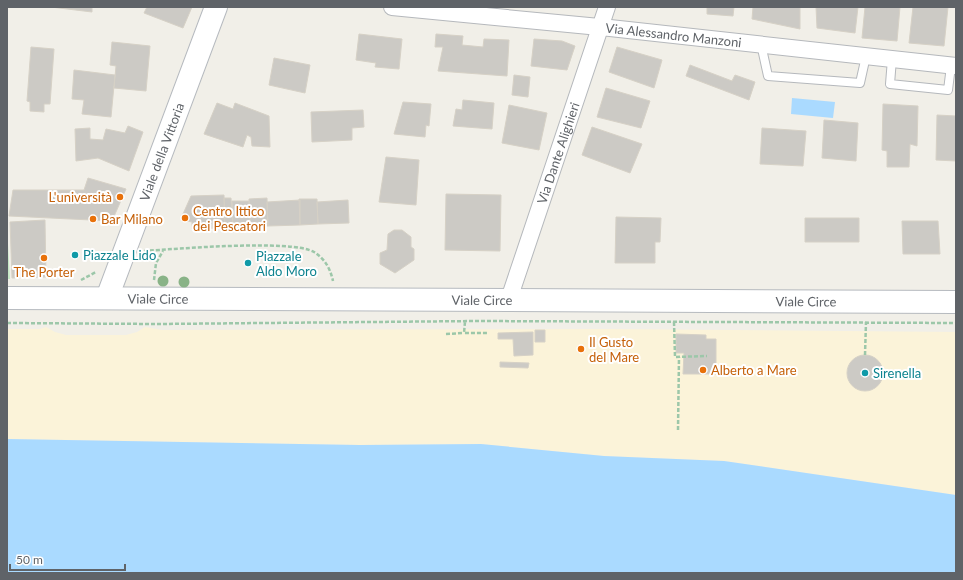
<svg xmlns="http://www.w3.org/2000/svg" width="963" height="580" font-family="Lato,sans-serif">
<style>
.green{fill:#c5e8c5}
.sand{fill:#fbf3d9}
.water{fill:#aadaff}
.building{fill:#cccac5;stroke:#d6d1c6}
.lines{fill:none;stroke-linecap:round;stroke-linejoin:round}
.lane-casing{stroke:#b5b8bc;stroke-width:10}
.street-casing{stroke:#b5b8bc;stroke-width:18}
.secondary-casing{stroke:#b6babf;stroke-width:24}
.path{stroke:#9cc7a9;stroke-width:2.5;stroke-dasharray:4 2;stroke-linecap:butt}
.lane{stroke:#fff;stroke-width:8}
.street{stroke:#fff;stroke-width:16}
.secondary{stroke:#fff;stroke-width:22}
.tree{fill:#89b387}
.food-dot{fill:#e8710a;stroke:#fff;stroke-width:1.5}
.culture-dot{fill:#0f9aa8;stroke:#fff;stroke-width:1.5}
.labels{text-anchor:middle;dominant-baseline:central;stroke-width:4;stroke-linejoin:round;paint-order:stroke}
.street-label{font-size:13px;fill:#5f6368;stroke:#fff}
.food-label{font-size:13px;fill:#c56008;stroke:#fff;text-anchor:start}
.culture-label{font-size:13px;fill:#0d838f;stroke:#fff;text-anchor:start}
</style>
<rect width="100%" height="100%" fill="#f1efe8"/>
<path class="green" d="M7 226 10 279H7Z"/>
<path class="sand" d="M46 327 55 332 66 335H126L137 332 145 327 162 330 607 329 956 332V495L724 461 604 456 481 444 360 445 7 439V329H40Z"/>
<path class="water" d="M792 98 835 102 833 118 791 114Z
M7 439 360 445 481 444 604 456 724 461 956 495V573H7Z"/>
<path class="building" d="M51 7H92V12Z
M147 7H192L183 28 144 13Z
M707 7H734L733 16 707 14Z
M753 7H800V29L752 19Z
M816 7H858L855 33 817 28Z
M865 7H900L897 41 862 38Z
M913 7H948L944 46 909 43Z
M359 34 402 39 399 69 375 67 376 63 356 60Z
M436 34 463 36 462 45 483 47 484 39 509 40 507 76 438 71 443 47H435Z
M534 39 562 41 575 46 567 70 531 66Z
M112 42 150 46 146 91 114 88 116 66 110 65Z
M31 47 54 49 50 104H44V112L30 111V102L27 101Z
M617 47 662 60 654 88 609 72Z
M274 58 310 65 305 93 269 85Z
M690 65 732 81 735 75 755 82 749 100 686 76Z
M74 70 115 75 111 117 82 114 84 100 72 99Z
M514 75 530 77 528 97 512 95Z
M606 88 650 101 641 128 597 117Z
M463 100 494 103 492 129 453 126 456 109 462 110Z
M403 102 431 104 429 126 426 125 425 137 394 134Z
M217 103 233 109 235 103 269 116 270 147 252 146 251 137 247 135 243 147 204 134Z
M883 104 918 106 917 146 910 144 909 167H887V151L882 150Z
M509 105 547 113 539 150 502 143Z
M363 110 364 127 352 128V140L312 142 311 112Z
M937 115 956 116V161L936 160Z
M824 120 858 123 856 161 822 158Z
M128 126 143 132 129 171 98 158 76 161 75 129 90 128V139L103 140 106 129 125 133Z
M592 127 642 144 630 173 582 155Z
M762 128 806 131 803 166 760 164Z
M386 157 419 160 416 205 379 202Z
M88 178 126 189 112 221 9 216 13 190H84Z
M446 194 501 195 500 251 445 250Z
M224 195 225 228 192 229V222L183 220V214L191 196Z
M224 198H231L233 227 225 228Z
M267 198 268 226 250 227 249 199Z
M299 199H317L318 224 300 225Z
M300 200V225L268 226 267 202Z
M348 200 349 223 318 224 317 202Z
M232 201H249L250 227H233Z
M616 217 661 218 660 242H655V263H615Z
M805 218H859V242H805Z
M45 220 46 277 12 278 10 222Z
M902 221H938L940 254H903Z
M394 230H402L411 237V247L414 249V260L395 273 380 264V253L387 250 388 234Z
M535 330H545V342H535Z
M533 332V355L514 356 513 339H498V333Z
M676 334 706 335V339H716V374H683L684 353H676Z
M847 373a18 18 0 1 1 36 0a18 18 0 1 1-36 0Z
M500 362 529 363 528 368 500 367Z"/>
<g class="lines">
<defs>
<path id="lane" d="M761 44 768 76 860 83 866 56
M892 59 890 84 948 90 951 66"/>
<g id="street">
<path id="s1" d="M392 7 610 28 956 66"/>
<path id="s2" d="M509 299 607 7"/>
</g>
<g id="secondary">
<path id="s3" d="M7 298 956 302"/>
<path id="s4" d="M107 298 216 7"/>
</g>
</defs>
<use href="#lane" class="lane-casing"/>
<use href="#street" class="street-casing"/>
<use href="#secondary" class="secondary-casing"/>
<path class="path" d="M144 251C175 249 292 239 314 252 325 259 330 268 333 281
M81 280 96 272
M154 280 156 263 163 251
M465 322 464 333H487
M674 322 675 357 707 356
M7 323 157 324 479 321 956 323
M446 334 464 333
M865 355 866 322
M678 430 679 357"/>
<use href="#lane" class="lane"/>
<use href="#street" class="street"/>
<use href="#secondary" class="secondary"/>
</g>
<g class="tree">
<circle cx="163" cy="281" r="5.5"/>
<circle cx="184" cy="282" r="5.5"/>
</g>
<g class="food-dot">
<circle cx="120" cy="197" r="4"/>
<circle cx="185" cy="218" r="4"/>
<circle cx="93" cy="219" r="4"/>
<circle cx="44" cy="258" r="4"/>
<circle cx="581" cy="349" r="4"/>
<circle cx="703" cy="370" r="4"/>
</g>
<g class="culture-dot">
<circle cx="75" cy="255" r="4"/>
<circle cx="248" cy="263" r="4"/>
<circle cx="865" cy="373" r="4"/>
</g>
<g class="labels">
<g class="street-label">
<text stroke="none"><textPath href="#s1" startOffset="283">Via Alessandro Manzoni</textPath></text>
<text stroke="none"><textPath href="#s4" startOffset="156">Viale della Vittoria</textPath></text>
<text stroke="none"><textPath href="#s2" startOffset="154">Via Dante Alighieri</textPath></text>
<text stroke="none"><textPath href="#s3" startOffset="151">Viale Circe</textPath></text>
<text stroke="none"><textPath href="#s3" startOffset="475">Viale Circe</textPath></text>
<text stroke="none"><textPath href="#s3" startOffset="799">Viale Circe</textPath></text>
</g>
<g class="food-label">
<text x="112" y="197" text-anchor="end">L'università</text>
<text x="193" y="211">Centro Ittico<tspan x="193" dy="15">dei Pescatori</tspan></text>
<text x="101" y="219">Bar Milano</text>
<text x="44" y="272" text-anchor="middle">The Porter</text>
<text x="589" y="342">Il Gusto<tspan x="589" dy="15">del Mare</tspan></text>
<text x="711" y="370">Alberto a Mare</text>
</g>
<g class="culture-label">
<text x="83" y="255">Piazzale Lido</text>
<text x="256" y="256">Piazzale<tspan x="256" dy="15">Aldo Moro</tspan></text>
<text x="873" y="373">Sirenella</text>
</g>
</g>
<rect width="963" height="580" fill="none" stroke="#5f6368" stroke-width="16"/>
<path d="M10 564v6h115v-6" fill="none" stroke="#5f6368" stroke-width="2"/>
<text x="16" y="564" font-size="12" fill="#5f6368" stroke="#ffffff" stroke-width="3" paint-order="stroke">50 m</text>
</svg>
